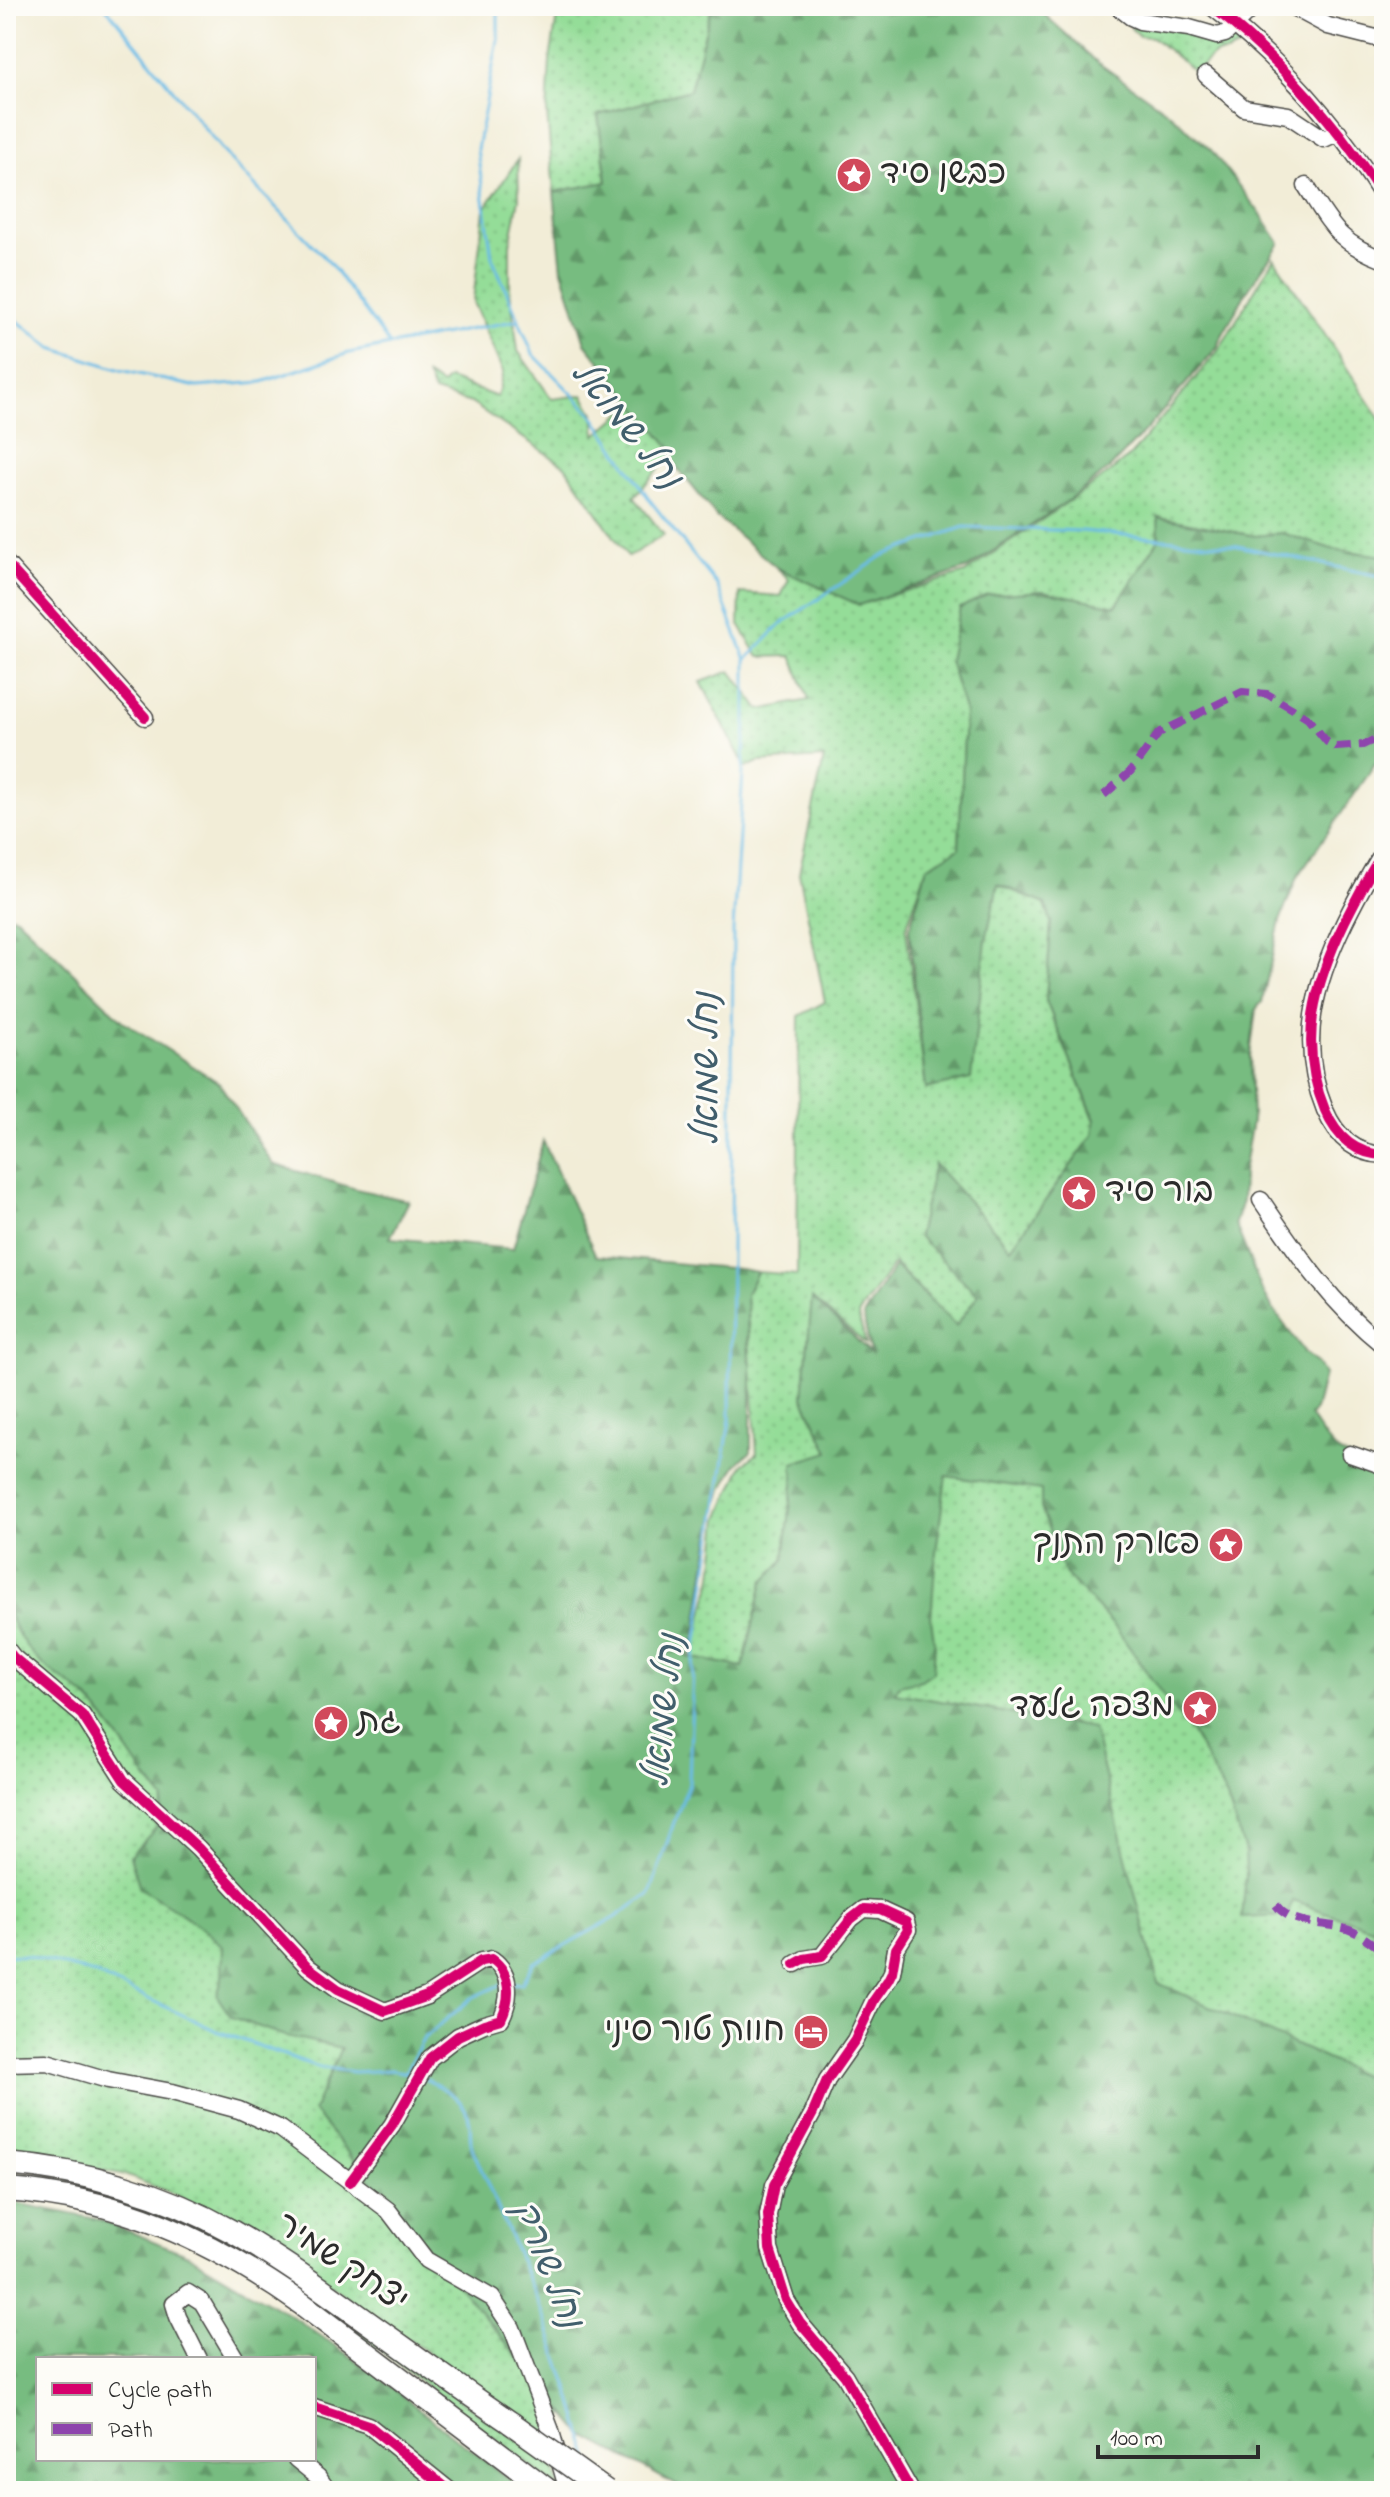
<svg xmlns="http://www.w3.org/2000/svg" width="1390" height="2497" font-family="'Indie Flower','Playpen Sans Hebrew',sans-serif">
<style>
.green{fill:url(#green-dots);stroke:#608462;stroke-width:2}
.forest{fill:url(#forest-firs);stroke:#517456;stroke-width:2;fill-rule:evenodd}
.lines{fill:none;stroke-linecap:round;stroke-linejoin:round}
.stream{stroke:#6bbce6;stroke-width:3}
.minor-casing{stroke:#494845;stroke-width:19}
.highway-casing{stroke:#494845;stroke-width:25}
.minor{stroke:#fff;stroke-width:16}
.highway{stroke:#fff;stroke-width:22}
.highway-bridge-casing{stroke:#494845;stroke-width:25;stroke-linecap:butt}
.highway-bridge{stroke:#fff;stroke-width:22}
.quiet{stroke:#8e44ad;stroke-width:8;stroke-dasharray:16 8;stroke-linecap:butt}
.cycleway-casing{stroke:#fdfcf7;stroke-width:15}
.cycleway{stroke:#d6006c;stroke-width:10}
.labels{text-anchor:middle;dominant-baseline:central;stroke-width:6;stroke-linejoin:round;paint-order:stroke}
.poi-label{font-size:34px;fill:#2b2b2b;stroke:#fdfcf7;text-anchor:start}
.street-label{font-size:34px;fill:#2b2b2b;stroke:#fdfcf7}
.water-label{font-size:36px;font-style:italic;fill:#415e6c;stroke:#fdfcf7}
</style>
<defs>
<pattern id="green-dots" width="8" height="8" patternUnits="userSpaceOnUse" patternTransform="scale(2)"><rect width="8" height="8" fill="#94dd98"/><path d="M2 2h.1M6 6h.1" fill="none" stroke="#80be83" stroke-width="1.8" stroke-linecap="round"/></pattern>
<pattern id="forest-firs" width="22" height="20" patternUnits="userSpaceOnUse" patternTransform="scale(2)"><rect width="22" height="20" fill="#77bc80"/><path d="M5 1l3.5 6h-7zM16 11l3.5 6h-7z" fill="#629969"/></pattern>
</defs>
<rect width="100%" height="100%" fill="#fdfcf7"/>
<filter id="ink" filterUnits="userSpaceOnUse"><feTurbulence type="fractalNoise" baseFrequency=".0125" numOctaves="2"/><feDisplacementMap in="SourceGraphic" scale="16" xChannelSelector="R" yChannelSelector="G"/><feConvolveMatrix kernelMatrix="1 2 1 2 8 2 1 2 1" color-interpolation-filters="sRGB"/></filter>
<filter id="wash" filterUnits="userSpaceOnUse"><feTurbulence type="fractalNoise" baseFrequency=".006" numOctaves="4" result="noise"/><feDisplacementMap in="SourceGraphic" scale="32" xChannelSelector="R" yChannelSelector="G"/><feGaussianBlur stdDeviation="1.8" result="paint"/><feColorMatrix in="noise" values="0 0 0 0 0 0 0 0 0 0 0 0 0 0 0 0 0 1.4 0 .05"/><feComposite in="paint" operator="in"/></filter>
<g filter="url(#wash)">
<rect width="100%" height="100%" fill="#f2edd7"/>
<path class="green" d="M554 6H712L690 90 598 115 607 182 554 192 547 113 550 60 558 10Z
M1137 25 1232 37 1240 47 1226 53 1215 54 1195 72 1152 37 1139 36 1131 28Z
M518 159 519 199 510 244V291L518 351 552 399 583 395 594 413 596 435 635 402 674 452 634 497 664 535 628 557 565 466 471 403 434 392 427 376 442 385 449 379 497 397 503 372 473 302 484 210Z
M1274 258 1384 424V556L1332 549 1282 533 1255 536 1159 517 1160 539 1116 606 1043 591 987 595 949 660 965 713 959 848 927 867 906 928 926 1089 986 940 997 884 1045 904 1051 922 1046 1001 1095 1121 1093 1135 1011 1248 934 1165 918 1236 978 1295 956 1326 894 1263 858 1315 866 1344 812 1299 803 1397 829 1453 793 1463V1484L784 1560 763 1582 743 1667 691 1658 713 1576 719 1518 743 1464 757 1454 746 1294 757 1272 797 1275 799 1016 825 1002 799 873 824 758 758 762 746 768 701 682 731 671 760 710 809 700 792 656 759 657 739 625 740 593 781 596 789 579 777 568 859 605 965 573 1108 474 1131 455 1218 351Z
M1026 1459 1267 1791 1384 1939V2091L1151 1988 1091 1734 1054 1713 942 1723 869 1706 926 1480 970 1463Z
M6 1552 91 1682 358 2045 570 2404 552 2438 278 2250 174 2194 122 2174 6 2153Z
M6 2173 34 2175 135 2198 238 2243 554 2466 560 2489C502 2444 444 2400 386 2355 342 2322 300 2287 253 2258 179 2212 93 2187 6 2179Z"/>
<path class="forest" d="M712 6H1035L1097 62 1168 112 1211 150 1262 216 1280 243 1247 291 1219 341 1218 346 1148 428 1110 468 1069 500 968 568 859 605 777 568 717 517 670 459 674 452 585 343 562 270 554 192 607 182 598 115 690 90Z
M1158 517 1255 536 1282 533 1332 549 1384 556V752L1297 877 1280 921 1262 1002 1256 1009 1250 1056 1252 1121 1243 1172 1242 1201 1235 1223 1261 1288 1272 1308 1306 1354 1318 1364 1324 1375 1315 1410 1310 1416 1322 1434 1338 1452 1384 1477V1936L1375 1929 1293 1901 1287 1916 1242 1918 1246 1875 1245 1851 1226 1796 1195 1738 1169 1704 1115 1627 1064 1572 1041 1508V1490L946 1476 936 1552 931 1619 935 1646 933 1672 921 1680 899 1685 895 1693 1093 1728 1158 1983 1384 2085V2491H687L583 2435 313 2111 341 2048 282 2035 231 2017 217 1996 222 1979 223 1947C199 1923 169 1905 140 1888L130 1856 156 1828 164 1800C137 1769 118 1732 90 1701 76 1686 56 1677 41 1663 24 1647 13 1627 6 1606V915L16 917 123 1021 219 1083 273 1164 356 1189 409 1201 390 1238 513 1249 543 1141 596 1256 740 1269 757 1272 746 1294 749 1359 751 1363V1452C701 1482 709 1606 688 1657L743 1667 763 1582 784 1560 793 1485V1463L829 1452 803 1397 812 1298 871 1353 863 1316 895 1266 956 1326 978 1295 918 1236 934 1164 1011 1248 1093 1135 1095 1120 1046 1001 1051 922 1045 904 998 884 986 940 971 1079 926 1089 909 930 927 867 959 848 965 713 949 660 960 608 987 595 1043 591 1116 606 1159 539Z
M6 2201 101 2220 188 2255 298 2320 368 2369 524 2491H6ZM38 2359H314V2459H38Z"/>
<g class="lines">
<path class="stream" d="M105 6 232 162 329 262 390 345
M498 6V40L477 149 492 257 533 354 592 414 652 503 717 585 746 660V724L733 930 730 1419 693 1666 689 1783 673 1825 650 1894 614 1918 533 1963 522 1983 512 1984
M6 312 52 348 121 370 197 387 262 382 349 353 519 320
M746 660 781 624 884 555 964 527 1082 531 1238 546 1384 577
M6 1955 28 1956 95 1974 217 2031 318 2067 354 2072 391 2070 415 2074
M406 2071 424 2038 472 1998 500 1985
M423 2078C443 2088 467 2098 470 2124 471 2135 469 2139 473 2150L542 2311 573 2402 592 2468"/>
</g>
</g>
<g filter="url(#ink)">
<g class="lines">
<defs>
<path id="minor" d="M1117 6 1131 17 1140 21 1189 28 1217 36 1225 34 1254 6
M1211 6C1281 60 1337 123 1384 198
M1291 6 1328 26 1384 40
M1206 75 1244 108 1288 115 1324 139 1339 132
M1306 186C1332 226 1337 242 1384 260
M6 563 145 717
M1384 851C1369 874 1357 897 1345 921 1315 983 1297 1043 1325 1110 1336 1136 1354 1154 1384 1155
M1261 1200C1298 1255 1331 1304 1384 1346
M1350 1454 1384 1466
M6 1648 13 1657 82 1715 124 1780 198 1848 308 1967 338 1989 385 2011 427 1996 481 1961 492 1959C512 1973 511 1999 501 2019L484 2024 458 2036 430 2058 392 2125 350 2182
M795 1964 804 1959 822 1956 851 1919 864 1909 880 1910 906 1922 908 1930 896 1949 892 1972 888 1980 874 2000 855 2040 827 2080 813 2113 774 2185 768 2215 770 2249 786 2300 800 2323 845 2376 911 2491
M6 2063 47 2062 108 2080 172 2092 239 2110 281 2129 388 2210 426 2260 492 2298 512 2328 550 2428 568 2491
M199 2359 178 2317 174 2304 188 2293 202 2302 236 2359
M314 2407 368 2425 450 2491
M296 2459 318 2477 328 2491"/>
<path id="highway" d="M6 2164C84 2170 164 2193 233 2232 288 2263 339 2302 390 2338 430 2367 470 2395 511 2423
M6 2190C120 2198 210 2239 302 2304L549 2491"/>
</defs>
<use href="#minor" class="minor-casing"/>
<use href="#highway" class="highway-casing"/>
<use href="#minor" class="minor"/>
<use href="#highway" class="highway"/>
<defs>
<path id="highway-bridge" d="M511 2423 606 2491"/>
</defs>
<use href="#highway-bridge" class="highway-bridge-casing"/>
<use href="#highway-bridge" class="highway-bridge"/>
<path class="quiet" d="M1104 795 1130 772 1159 733 1242 692 1267 694 1293 709 1308 719 1327 742 1336 747 1363 745 1384 735
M1276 1905C1293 1928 1329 1921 1352 1931 1364 1936 1374 1945 1384 1952"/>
<defs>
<path id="cycleway" d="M1211 6C1281 60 1337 123 1384 198
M6 563 145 717
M1384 851C1369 874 1357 897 1345 921 1315 983 1297 1043 1325 1110 1336 1136 1354 1154 1384 1155
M6 1648 13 1657 82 1715 124 1780 198 1848 308 1967 338 1989 385 2011 427 1996 481 1961 492 1959C512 1973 511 1999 501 2019L484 2024 458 2036 430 2058 392 2125 350 2182
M795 1964 804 1959 822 1956 851 1919 864 1909 880 1910 906 1922 908 1930 896 1949 892 1972 888 1980 874 2000 855 2040 827 2080 813 2113 774 2185 768 2215 770 2249 786 2300 800 2323 845 2376 911 2491
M314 2407 368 2425 450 2491"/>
</defs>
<use href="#cycleway" class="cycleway-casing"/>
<use href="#cycleway" class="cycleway"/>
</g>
</g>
<defs>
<symbol id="sight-disc" viewBox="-11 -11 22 22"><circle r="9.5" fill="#d1495b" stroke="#fdfcf7"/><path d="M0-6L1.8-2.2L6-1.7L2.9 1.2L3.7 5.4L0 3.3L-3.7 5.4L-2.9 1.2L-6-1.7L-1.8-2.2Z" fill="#fff"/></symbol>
<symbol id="hotel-disc" viewBox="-11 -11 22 22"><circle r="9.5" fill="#d1495b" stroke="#fdfcf7"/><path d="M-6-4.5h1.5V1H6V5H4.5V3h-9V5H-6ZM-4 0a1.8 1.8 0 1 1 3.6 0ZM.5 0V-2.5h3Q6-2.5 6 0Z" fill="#fff"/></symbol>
</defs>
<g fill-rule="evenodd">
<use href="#sight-disc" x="834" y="155" width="40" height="40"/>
<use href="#sight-disc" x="1059" y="1173" width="40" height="40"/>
<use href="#sight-disc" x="1206" y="1525" width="40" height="40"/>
<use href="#sight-disc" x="1180" y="1688" width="40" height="40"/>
<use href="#sight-disc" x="311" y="1703" width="40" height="40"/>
<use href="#hotel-disc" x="791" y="2012" width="40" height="40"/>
</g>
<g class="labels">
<g class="poi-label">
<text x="880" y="175">כבשן סיד</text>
<text x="1105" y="1193">בור סיד</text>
<text x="1200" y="1545" text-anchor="end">פארק התנך</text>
<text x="1174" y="1708" text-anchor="end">מצפה גלעד</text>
<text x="357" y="1723">גת</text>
<text x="785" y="2032" text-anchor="end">חוות טור סיני</text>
</g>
<g class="street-label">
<text transform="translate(341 2264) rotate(34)">יצחק שמיר</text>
</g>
<g class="water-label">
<text transform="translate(625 426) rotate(51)">נחל שמואל</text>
<text transform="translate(708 1069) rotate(-90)">נחל שמואל</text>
<text transform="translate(666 1711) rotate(-84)">נחל שמואל</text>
<text transform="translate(546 2265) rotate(68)">נחל שורק</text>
</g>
</g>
<rect width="1390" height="2497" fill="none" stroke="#fdfcf7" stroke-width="32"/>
<rect x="36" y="2357" width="280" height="104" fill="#fdfcf7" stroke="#a9a8a5" stroke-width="2"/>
<rect x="52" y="2383" width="40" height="12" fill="#d6006c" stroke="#a9a8a5" stroke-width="2"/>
<text x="108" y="2397" font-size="24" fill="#2b2b2b">Cycle path</text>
<rect x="52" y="2423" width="40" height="12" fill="#8e44ad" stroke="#a9a8a5" stroke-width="2"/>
<text x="108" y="2437" font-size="24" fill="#2b2b2b">Path</text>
<path d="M1098 2445v12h160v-12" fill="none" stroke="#2b2b2b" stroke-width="4"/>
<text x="1110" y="2445" font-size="24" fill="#2b2b2b" stroke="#fdfcf7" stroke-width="6" paint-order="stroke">100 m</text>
</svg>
